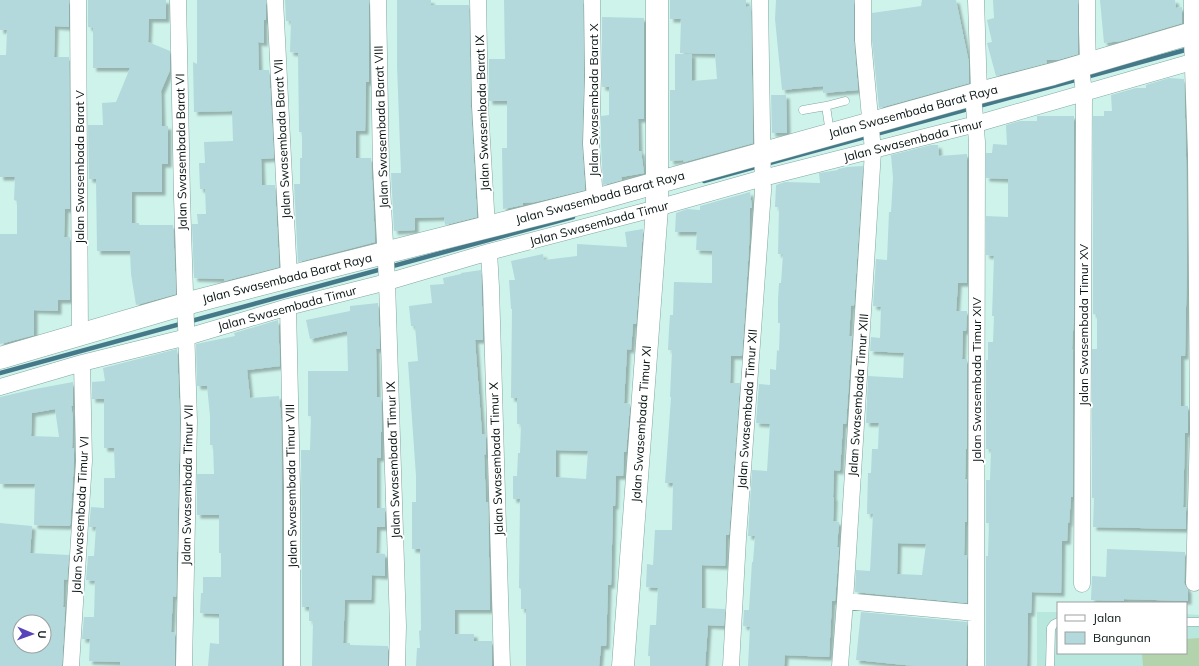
<svg xmlns="http://www.w3.org/2000/svg" width="1199" height="666" font-family="Mulish,sans-serif">
<style>
.built{fill:#b8e7de}
.green{fill:#b3d3ac}
.lines{fill:none;stroke-linecap:round;stroke-linejoin:round}
.stream{stroke:#457989;stroke-width:4.5}
.building{fill:#b3d9dc;fill-rule:evenodd;filter:url(#shadow)}
.lane-casing{stroke:#83a7a0;stroke-width:9}
.street-casing{stroke:#83a7a0;stroke-width:17}
.secondary-casing{stroke:#83a7a0;stroke-width:23}
.lane{stroke:#fff;stroke-width:8}
.street{stroke:#fff;stroke-width:16}
.secondary{stroke:#fff;stroke-width:22}
.labels{text-anchor:middle;dominant-baseline:central;stroke-width:4;stroke-linejoin:round;paint-order:stroke}
.street-label{font-size:12px;fill:#061311;stroke:#fff}
</style>
<defs>
<filter id="shadow"><feDropShadow dx="3.5" dy="3.5" stdDeviation="1" flood-color="#0004"/></filter>
</defs>
<rect width="100%" height="100%" fill="#cdf3eb"/>
<path class="built" d="M1037 612H1058V653H1186V614L1199 615V666H1037Z"/>
<path class="green" d="M1199 638V666H1143L1142 653H1186V639Z"/>
<g class="lines">
<path class="stream" d="M704 181 1189 49
M0 373 573 217"/>
</g>
<path class="building" d="M0 0H69V27L55 26 54 57H69L70 209H65L64 237H70V300H58V311L34 310V335L0 344V234H17V201L14 200 15 177H0V55H6L7 30H0Z
M88 0H166V19H149L148 42 170 51V70L161 91 162 126H168V164H162V192H132V223H139V225H173L176 294 136 305 131 274 130 251H97L96 179H89L88 125H103L102 103 116 102 130 68H93V28L88 27Z
M197 0H266V20H264V43L258 42 259 70H269L274 158 261 159 262 185H275L279 267 224 281V279L194 278 192 224H198L197 214H206L205 189H200L199 163H205L204 142 233 141 232 111 194 112 193 62 197 64Z
M285 0H369V82H366L365 131H356V158H371L375 242 298 262 294 184H300V158H302V132H299L298 53 290 52 291 21H286Z
M397 0H431V5H469L471 107 477 217 445 225 444 217 415 218V230L394 231 391 173H401L397 66Z
M504 0H583L584 76 582 144 585 190 535 202 523 203V205L503 209 502 148H507V101H489V59H505Z
M670 0H746V7L751 6 753 143 684 162 683 160 670 161V90H675V54H692V81L717 79 715 54 680 53 681 19H670Z
M776 0H854V41L858 90 823 93V86L782 90 775 19Z
M922 0H956L969 63V83L879 108 872 40V13L921 6Z
M993 0H1078V54L1057 60H1046L1047 63 996 76 987 43 992 42 987 20 994 18Z
M1100 0H1175L1176 8 1182 7V23L1121 41 1104 43Z
M602 17 644 18V119H638L639 151H641L644 173 621 177 622 180 603 185 601 144V116L609 115V87H602Z
M1169 78 1184 79 1186 156 1187 258 1185 356H1181V406H1188V433H1185L1183 507H1186V529L1093 527 1094 498H1092V349H1097V315L1093 314V116H1104V111H1112L1111 95 1136 88H1146V85Z
M771 95H786L787 133H772Z
M1037 116H1074V314L1072 349H1073V497H1071L1069 523H1068L1067 541H1062L1061 593 1032 592 1031 613H1028L1027 666H986V556H988L989 523H986V480H990L991 449H986V360H988V342H993L994 316H992L994 256 986 255V216L1008 217V179L986 178V153H992L993 144 1007 145 1006 125 1020 121H1037Z
M931 145H938L939 156 967 154V283H958L956 311H967L966 331H963L962 359H967V449H966L965 479H967V522H965L964 555H967V603L855 592 856 570 870 571 873 514H867L868 473H871L872 449H878L879 423H866L868 376 903 378 904 353 870 351 871 337 880 338 881 307 873 306 876 259 887 260 889 212H891L893 178 891 155ZM898 543 926 544 922 575 897 574Z
M863 166 854 306 851 305 849 336H852L846 424H843L840 471 834 470 833 497H834L833 521 839 522 837 547H839L835 601H832L829 657 785 655 784 666H748L750 627 743 626 744 610H749L752 562H753L755 536H748L752 470 767 471 770 424 756 423 759 384 770 385V369L776 370 777 350 779 351 780 323H778V300L779 283H781L783 254H778L779 207H775L776 185 785 182 820 183 819 173 838 170V169L847 167Z
M750 192 752 208H750L749 246 742 356H731L730 383H740L729 535H726L725 566 702 565V608L725 609 724 626 708 625 705 666H650V656H648L650 625H656L658 588 646 587 647 564 653 565 655 530H672L673 483H665L671 397H670L672 350H668L669 329 670 315H673L674 282 712 283V251L696 250 697 232H675L676 213 687 209 700 210V206Z
M643 229 636 324H633L631 350 627 349 624 403 630 404 626 452H624L623 476H616L615 506H613L611 585H608L606 646H601L599 666H526V609H521V589L519 588 520 499H513V476H517L518 453H520L521 424H517V398H511L512 309H511L509 280H515L511 261 543 254 544 260 577 256V244L627 247 625 232ZM556 450 588 451 586 479 556 477Z
M481 270 483 340H475L482 434H486V454L484 455 486 502H488L490 610H455V634H474V641H492V666H416L417 648H420L419 631 421 630 420 549H412V502H416V476L408 362 418 361 415 326H411L409 306 432 303 430 285 444 284 443 278 461 274V273Z
M378 303 380 349H376L377 397H381L382 432H381V458H377V508H385V527H377L376 553 385 554V576L372 575 371 600H345L343 643H350V645L388 646V666H312L313 621H309V607H302L301 450H310L311 416H308V371H348L347 331 310 339 306 320 350 311V306Z
M278 320 280 366 247 370 250 398 279 396 281 418 282 489V666H208L210 643 219 644V614L200 613 201 593H203V577H221V553H219V515H197V474H214L213 445H210V416L207 386H197L196 344 235 336 234 333Z
M177 349 180 421 176 597 173 596 171 632H175V666H120V662L89 661 90 639H82L84 617H94L95 581 86 580 88 556H94L96 527H89L91 507 104 508V478H115L114 448H104V399H92V382L105 381 103 368Z
M73 382V406H71L73 417 72 448H74V461L70 526 34 525 35 484H0V397L35 389ZM55 409 59 437 31 436 32 413Z
M0 523 32 526 30 553 69 555 67 580 64 579 63 607H65L62 666H0ZM20 622H44V646H20Z
M1107 549 1185 552 1184 583 1186 587 1188 590V601L1124 599V601L1091 600 1092 576 1106 577Z
M861 612 967 622 966 666H915L856 660Z"/>
<g class="lines">
<defs>
<path id="lane" d="M803 110 826 106
M830 133 826 106 845 101
M1186 622H1199
M1050 666 1051 628 1054 624 1058 622"/>
<path id="street" d="M78 0 80 335
M178 0 182 197 189 421 184 666
M275 0 289 277
M378 0 381 167 387 282 398 626 397 666
M478 0 480 106 487 227
M592 0 593 76 591 144 595 200
M976 0 979 93
M1087 0V30L1088 64
M1192 0V39L1196 156 1198 429 1194 583
M1081 66 1084 94 1082 584
M973 94 977 142 976 666
M489 252 491 287 502 666
M288 307 292 489V666
M0 387 82 363 187 337 288 307 387 282 489 252 657 208 763 178 976 124 1199 60
M845 601 976 613
M71 666 84 461 82 363
M731 666 738 538 763 191 760 0
M840 666 845 601 873 151 863 40V0"/>
<path id="secondary" d="M0 358 185 304 289 277 595 200 979 93 1053 74 1199 31
M623 666 657 208V0"/>
</defs>
<use href="#lane" class="lane-casing"/>
<use href="#street" class="street-casing"/>
<use href="#secondary" class="secondary-casing"/>
<use href="#lane" class="lane"/>
<use href="#street" class="street"/>
<use href="#secondary" class="secondary"/>
</g>
<g class="labels">
<g class="street-label">
<text transform="translate(593 100) rotate(-90)">Jalan Swasembada Barat X</text>
<text transform="translate(913 111) rotate(-15)">Jalan Swasembada Barat Raya</text>
<text transform="translate(482 113) rotate(-92)">Jalan Swasembada Barat IX</text>
<text transform="translate(381 127) rotate(-92)">Jalan Swasembada Barat VIII</text>
<text transform="translate(282 139) rotate(-93)">Jalan Swasembada Barat VII</text>
<text transform="translate(913 140) rotate(-14)">Jalan Swasembada Timur</text>
<text transform="translate(181 152) rotate(-91)">Jalan Swasembada Barat VI</text>
<text transform="translate(79 167) rotate(-90)">Jalan Swasembada Barat V</text>
<text transform="translate(600 197) rotate(-15)">Jalan Swasembada Barat Raya</text>
<text transform="translate(599 223) rotate(-15)">Jalan Swasembada Timur</text>
<text transform="translate(287 278) rotate(-14)">Jalan Swasembada Barat Raya</text>
<text transform="translate(287 308) rotate(-15)">Jalan Swasembada Timur</text>
<text transform="translate(1083 325) rotate(-90)">Jalan Swasembada Timur XV</text>
<text transform="translate(976 380) rotate(-90)">Jalan Swasembada Timur XIV</text>
<text transform="translate(858 395) rotate(-86)">Jalan Swasembada Timur XIII</text>
<text transform="translate(747 409) rotate(-86)">Jalan Swasembada Timur XII</text>
<text transform="translate(641 424) rotate(-86)">Jalan Swasembada Timur XI</text>
<text transform="translate(496 459) rotate(-92)">Jalan Swasembada Timur X</text>
<text transform="translate(393 460) rotate(-92)">Jalan Swasembada Timur IX</text>
<text transform="translate(187 485) rotate(-89)">Jalan Swasembada Timur VII</text>
<text transform="translate(291 486) rotate(-91)">Jalan Swasembada Timur VIII</text>
<text transform="translate(80 515) rotate(-87)">Jalan Swasembada Timur VI</text>
</g>
</g>
<rect x="1057" y="602" width="130" height="52" fill="#ffffff" stroke="#9ba1a0"/>
<rect x="1065" y="615" width="20" height="6" fill="#ffffff" stroke="#9ba1a0"/>
<text x="1093" y="622" font-size="12" fill="#061311">Jalan</text>
<rect x="1065" y="632" width="20" height="12" fill="#b3d9dc" stroke="#9ba1a0"/>
<text x="1093" y="642" font-size="12" fill="#061311">Bangunan</text>
<g transform="translate(32 634) rotate(92)"><circle r="19" fill="#ffffff" stroke="#9ba1a0"/>
<path d="M0-3L7 15L0 10L-7 15Z" fill="#5943bb"/>
<text y="-6" font-size="11" font-weight="bold" text-anchor="middle" fill="#061311">U</text>
</g>
</svg>
